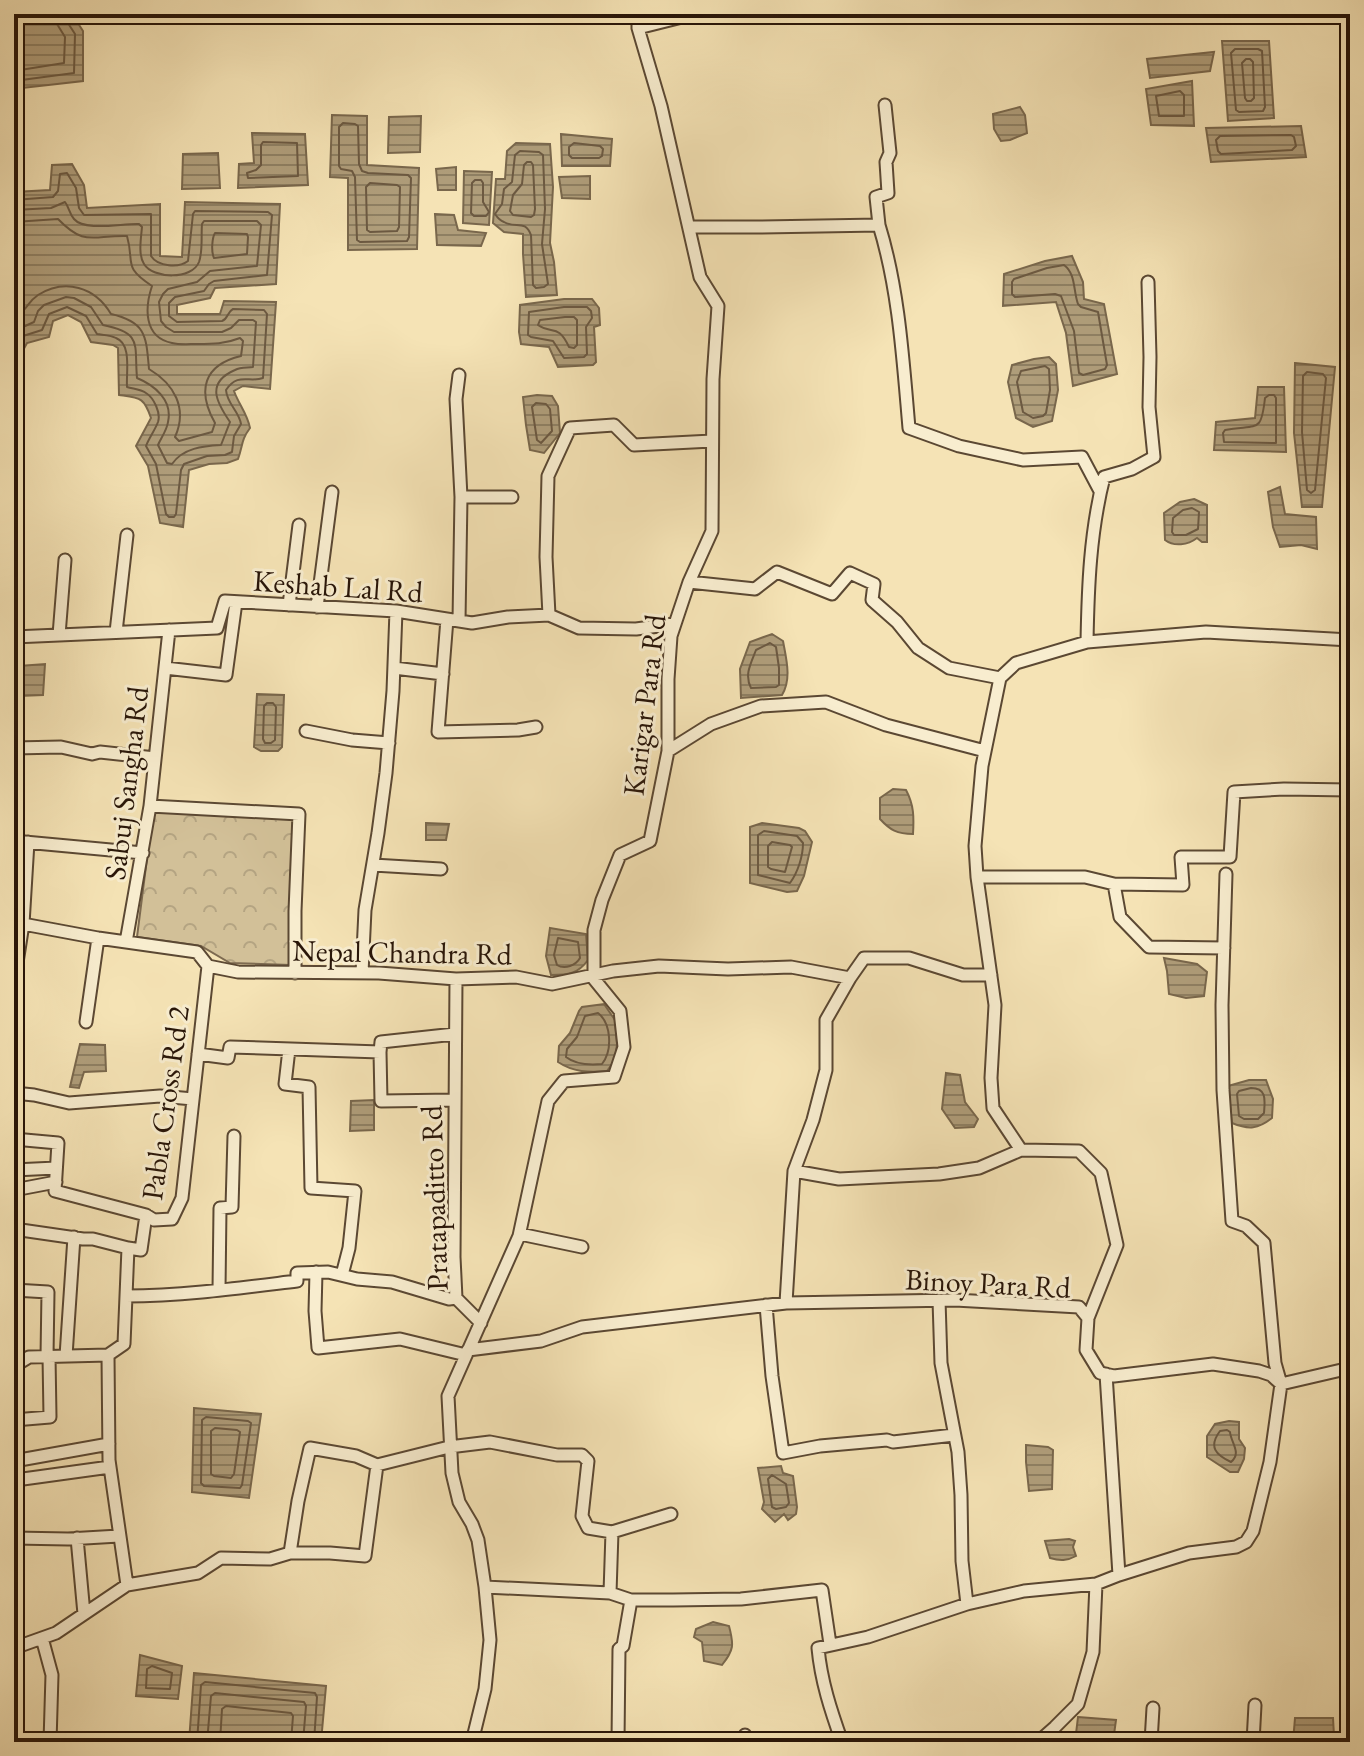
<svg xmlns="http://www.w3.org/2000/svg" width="1364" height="1756" font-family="'EB Garamond',serif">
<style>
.park{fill:url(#park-crowns);stroke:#7d6a50;stroke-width:2}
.water{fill:url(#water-rules);stroke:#79674c;stroke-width:2}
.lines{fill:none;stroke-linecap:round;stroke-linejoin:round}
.shore{stroke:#6c5941;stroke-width:2}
.minor-casing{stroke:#5b4833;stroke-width:15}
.minor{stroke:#f8edcf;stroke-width:11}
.labels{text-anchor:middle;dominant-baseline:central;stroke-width:6;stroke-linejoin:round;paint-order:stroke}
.street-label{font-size:30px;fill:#281508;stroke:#f8edcf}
</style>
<defs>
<pattern id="park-crowns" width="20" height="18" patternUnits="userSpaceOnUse" patternTransform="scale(2)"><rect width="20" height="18" fill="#d2c098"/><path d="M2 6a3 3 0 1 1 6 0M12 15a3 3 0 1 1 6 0" fill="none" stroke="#b4a482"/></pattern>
<pattern id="water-rules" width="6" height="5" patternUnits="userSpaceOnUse" patternTransform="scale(2)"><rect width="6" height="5" fill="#af9d7a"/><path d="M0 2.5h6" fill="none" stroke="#8e7f62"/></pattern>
</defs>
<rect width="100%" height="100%" fill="#f5e3b5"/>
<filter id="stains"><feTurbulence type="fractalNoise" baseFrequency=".0025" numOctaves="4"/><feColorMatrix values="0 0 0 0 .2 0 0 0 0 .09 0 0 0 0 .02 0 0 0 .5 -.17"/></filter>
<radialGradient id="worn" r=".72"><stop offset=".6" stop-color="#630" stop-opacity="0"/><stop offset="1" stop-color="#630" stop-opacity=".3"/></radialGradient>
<path class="park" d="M153 811 295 818 290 965 230 963 201 946 137 937Z"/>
<path class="water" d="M14 14H72L83 31V81L14 89Z
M1222 41H1269L1274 118 1228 121Z
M1214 52 1210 71 1150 78 1147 59Z
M1192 81 1194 126 1151 125 1146 89Z
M1020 107 1025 115 1027 133 1010 140 1001 141 994 129 993 114Z
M332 115 367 116V165L419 168 417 249 348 250V178L330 177Z
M421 116 420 152 388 153 389 117Z
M1301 126 1306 157 1211 162 1206 128Z
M252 133 305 134 308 185 238 188 239 164 254 163Z
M561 134 612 139 610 166H562Z
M516 143 550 144 553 187 550 243 554 262 557 295 526 297 523 254V234L504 232 493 223 496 179H505L507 151Z
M218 153 220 188 182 189 183 154Z
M72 164 84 185 87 208 160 204V256L182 257 185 202 280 204 276 284 215 288 210 298 177 305V314H220L224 301 276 302 270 389 243 386 234 391C239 405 247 413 250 428 241 440 243 445 238 459L227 463 209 464 189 470 183 527 160 523 148 466 136 446 151 418C144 397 140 398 119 395L118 348 113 345 91 342 81 322 68 315 53 321 49 337 27 343 20 356 14 355V192L50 190 52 165Z
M456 167V190H438L436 169Z
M464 171 492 172 489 225 463 223Z
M590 176V199L562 198 559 177Z
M435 214 454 215 458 230 486 233 481 246 437 245Z
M1072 256 1083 282 1084 299 1104 304 1117 374 1073 386 1066 333 1056 302 1003 306 1004 274 1045 261Z
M564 299H592L599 308 600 325 594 327 596 362 593 365 558 367 549 347 521 344 519 332 520 305Z
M1049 357 1056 364 1058 390 1052 421 1033 427 1016 418 1008 382 1012 365 1034 359Z
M1295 363 1335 367 1322 507H1302L1294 433Z
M1258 387H1284L1286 452 1214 450 1216 422 1255 418Z
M537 395 552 396 558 406 560 433 544 453 530 450 526 425 523 397Z
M1280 487 1285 514 1316 517 1317 549 1301 545 1280 547 1273 527 1268 492Z
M1194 499 1207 505V542H1202L1197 538C1188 545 1174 547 1165 540L1164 513 1180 502Z
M772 634 783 641C786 658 792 679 782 695L741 698 740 669 750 642Z
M45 664 43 695 19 696V666Z
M257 694 284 695 282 747 278 751H261L254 747Z
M893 789 906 790C914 805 914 817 913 834 897 834 890 830 880 819V798Z
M426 823 449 824 446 840H426Z
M762 823 799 828 805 831 812 842 804 876 797 891 787 892 750 883V827Z
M550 928 586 934 588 960C578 974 568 975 551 975L546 956Z
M1164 958 1197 964 1207 972 1204 996 1186 998 1169 994 1167 971Z
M604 1004 615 1020 617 1044 615 1060 607 1071C589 1073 573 1072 558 1062L559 1046 570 1033 579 1011 582 1007Z
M80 1044 105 1045 106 1071 84 1072 79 1088 70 1087Z
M946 1073 960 1075 965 1102 978 1119 974 1127 955 1128 942 1109Z
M1249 1080H1266L1273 1099 1272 1118C1258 1129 1249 1130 1232 1123L1228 1086Z
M374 1100V1130L350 1131 351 1101Z
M194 1408 261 1414 249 1498 192 1492Z
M1229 1421 1239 1422V1439L1245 1448 1244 1459 1238 1472H1230L1207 1457V1436L1215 1424Z
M1026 1445 1048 1447 1053 1450 1052 1489 1029 1491 1026 1462Z
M781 1466 783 1473 793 1476 797 1507 796 1514 788 1520 784 1514 775 1522 762 1509 764 1502 758 1468Z
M1069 1539 1075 1541 1073 1547 1076 1556C1067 1561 1060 1561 1050 1558L1045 1541Z
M713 1622 729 1626C734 1645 734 1650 722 1665L704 1661 702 1642 694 1637 696 1629Z
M140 1655 182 1666 178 1699 136 1696Z
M194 1673 326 1686 321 1742H189Z
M1078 1717 1116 1720 1113 1742H1075Z
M1295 1718H1333L1334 1736 1318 1742H1293Z"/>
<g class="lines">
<path class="shore" d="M1235 49H1258L1262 51 1265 107 1263 111 1239 112 1236 110 1231 53Z
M1246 59H1250L1253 62 1254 98 1251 101H1247L1245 98 1242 63Z
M14 71 64 63 65 37 57 24 56 14
M14 81 74 73 75 34 66 20V14
M1180 91 1184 95V116H1159L1156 96Z
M343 123 355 124 358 126 359 164 362 171 368 173 408 175 411 178 409 237 407 241 360 242 357 240 355 177 352 171 341 169 339 166V127Z
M1291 135 1294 137 1296 146 1292 150 1221 154 1218 151 1216 140 1220 136Z
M263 142 297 143 298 176 248 178 247 173 256 170 261 165V145Z
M574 143 600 146 603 149 602 156 599 158H572L569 155V147Z
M520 151 539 152 543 155 545 209 542 244 548 284 544 287 536 288 533 285 531 235C525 219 516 229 504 222 501 221 497 217 495 214L502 204 504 189 512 182 515 155Z
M527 162H531L533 165 535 209 534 215 531 217 513 215 510 211 513 195 522 184 524 165Z
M475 180H481L483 183V202L489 212 486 216H474L471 213 472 183Z
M370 183 397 185 400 187 399 227 397 231 370 232 367 230 366 187Z
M14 200 53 197 58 191 60 174 67 173 76 188 79 208 84 215 151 214V256C158 267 179 268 188 261L193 214 195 211 268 212 272 215 267 275 214 281 209 284 204 291 175 297 169 303V316L177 322 222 321C228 319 227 312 233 309L264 310 267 314 263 378C249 383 238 372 226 390 227 404 239 411 241 424L234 436 232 452 225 455 207 456 184 464 181 470 176 514 174 517H169L166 514 156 464 146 446C149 438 155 430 158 422 161 413 154 398 146 393 140 389 133 389 127 387 126 372 132 344 116 338 111 335 103 335 97 334L86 316 67 307 49 314 42 330 23 336 14 348
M14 210 51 208 65 202C69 207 69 213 74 219 85 232 123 223 139 224L142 227C141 238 138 255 144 264 153 279 192 280 199 262 203 251 201 236 202 224L204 221H257L261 225 257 266 210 271 197 282 168 289 163 294 159 302 161 321 166 327 174 332H222L231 328 239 320H253L256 322 253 367C247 368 241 367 235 370 205 383 217 403 230 422L221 445C203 446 183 448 172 464L167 463 158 445C161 438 167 430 168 422 173 400 154 385 137 378 134 344 143 333 103 325L91 307 74 298 66 297 44 305 38 311 34 322 14 331
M14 222 58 219C85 247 92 235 127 236 135 264 122 266 152 286 145 307 143 337 172 343 180 345 189 344 197 344 213 344 225 344 240 338L243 341 241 356C203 365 197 391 215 423L212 432 179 441 175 437C188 408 174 384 149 369 146 337 147 322 111 314 95 287 65 278 38 295 26 303 28 311 14 316
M215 233 247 234 248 237 247 254 214 258C211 252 212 238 215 233Z
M1064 265C1076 274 1073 290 1078 304L1081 307 1098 312 1107 365 1105 369 1083 375 1079 373 1074 331 1061 296 1055 294 1015 297 1012 294V282L1014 279 1047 268Z
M564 307H587L591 311 592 318 586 327 587 354 584 357 564 358 553 341 531 337 528 335 529 312Z
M565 317H574L577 320V345L574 348 569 347C558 323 552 335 538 325L540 320Z
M1045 366 1049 369 1050 390 1046 413 1043 416 1033 418 1023 412 1017 382 1021 371Z
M1307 372 1323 374 1326 378 1315 490 1311 493 1307 490 1302 432 1303 376Z
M1269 395H1274L1276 398V443L1224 442 1223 433 1225 430C1258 424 1261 434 1265 398Z
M536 403 546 404 550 409 552 431 541 443 537 440 532 407Z
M1192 508 1199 512 1198 529 1186 535H1174L1172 532 1173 518 1183 510Z
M770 643 776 647 779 668V685L776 687 751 688C744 675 751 663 756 650Z
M267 703H273L276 707 275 740 271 743H265L263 739 264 706Z
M764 831 797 836 803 843C803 856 798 872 790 883L758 875V835Z
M772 842 790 845 792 847 785 872 771 869 768 867V846Z
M558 938 578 942 580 958C576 965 565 970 557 965L554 955Z
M598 1013C611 1023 613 1050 602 1064 591 1065 576 1065 566 1057L567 1049 577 1037 585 1016Z
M1251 1088C1267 1088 1265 1100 1264 1113L1258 1119H1244L1239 1116 1237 1094 1239 1091Z
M206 1417 248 1421 251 1423 242 1485 240 1488 204 1486 201 1483 202 1420Z
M215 1428 237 1430 240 1432 234 1474 231 1478 214 1476 211 1474V1431Z
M1227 1430 1230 1432C1231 1443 1242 1453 1231 1462 1216 1455 1208 1447 1220 1431Z
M772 1475 786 1484 789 1503 786 1507 776 1509 772 1507 768 1479Z
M152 1666 172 1673 170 1689 146 1688 147 1669Z
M197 1742 201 1685 205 1682 315 1693 317 1697 314 1742
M207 1742 211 1696 215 1693 304 1702 306 1706 303 1742
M220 1742 222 1709 226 1706 291 1713 293 1716 291 1742"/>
<defs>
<path id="minor" d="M638 28 694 14
M879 225 876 197 888 193 886 162 890 153 885 105
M689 227H762L879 225C899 290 903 360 909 428L959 446 1023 460 1082 457 1100 491
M459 375 456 399 461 497
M689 582 755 589 777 572 832 594 850 573 874 584 872 600 897 622 918 648 949 668 1000 678
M289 605 299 525
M317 607 332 492
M549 615 546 557 548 476 570 428 614 425 634 445 712 441
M447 619 438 732 518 730 536 727
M459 621 461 497H512
M116 632 127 535
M59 635 65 560
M14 637 217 628 225 601 396 611 472 623 508 617 549 615 579 628 636 629 674 624
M1087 642C1088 587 1090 532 1104 477L1132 469 1154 457 1149 407 1150 357 1148 282
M165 668 226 675 236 602
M394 668 443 674
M306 731 352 740 389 743
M14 748 61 747 92 754 100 752 155 758
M668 751 711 724 761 706 826 702 886 725 985 751
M150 806 299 814 295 911V973
M14 841 143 853
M373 865 441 869
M1226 874 1222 1005 1223 1090 1232 1221 1246 1226 1264 1243 1275 1363 1281 1384 1350 1368
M977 877H1085L1114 884 1120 917 1149 947 1224 948
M1114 884 1183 885 1181 857H1230L1234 792 1284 789 1350 790
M23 924 28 842
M126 942 150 806 169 630
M208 966 238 972 379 973 456 979 516 977 552 984 613 971 659 966 728 969 791 967 850 978
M362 973 365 910 378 833 386 773 393 691 396 611
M456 979 454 1257 456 1298 481 1323
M14 982 23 924 98 938 197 952 208 966 182 1198 172 1219 154 1220 146 1215 141 1250 128 1248 124 1344 108 1355
M86 1022 98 938
M289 1049 285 1084 309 1087 311 1188 355 1191 349 1248 342 1275
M380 1052 381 1101 454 1100
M198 1054 228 1058 230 1047 380 1052 381 1042 455 1034
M14 1093 34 1095 69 1103 160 1096 193 1099
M14 1139 58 1143 55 1191 146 1215
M14 1170 56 1168
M794 1171 839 1179 939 1174 979 1168 1021 1150
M14 1190 56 1182
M14 1229 83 1239H93L128 1248
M520 1234 582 1247
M316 1272 315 1311 318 1348 400 1339 466 1355
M14 1290 48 1292 47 1356
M219 1290 220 1208 232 1207 234 1136
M126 1296C183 1296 240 1288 297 1281V1273L328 1272 357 1279 392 1282 449 1299 456 1298
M939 1300 941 1363 958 1452 961 1495 962 1561 967 1604
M786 1303 794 1171 813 1120 826 1070V1020L850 978 864 958H909L963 975H991
M766 1305 772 1376 783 1453 820 1446 887 1440 893 1442 954 1435
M1088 1318 1117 1245 1101 1173 1079 1151 1021 1150 993 1108 991 1078 995 1005 977 877 975 846 982 766 1000 678 1016 663 1087 642 1206 632 1350 640
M468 1350 541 1341 582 1327 786 1303 955 1300 1079 1307 1088 1318 1086 1350 1100 1373 1114 1376 1213 1364 1259 1371 1271 1375 1281 1384 1270 1462 1253 1531 1246 1542 1236 1547 1189 1553 1119 1575 1096 1584 1024 1591 967 1604 868 1637 818 1648C821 1681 831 1711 842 1742
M108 1355 109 1460 127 1585
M66 1356 74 1237
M14 1366 29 1357 108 1355
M1106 1374 1119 1575
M14 1420 50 1417 49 1356
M14 1461 109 1444
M23 1479 110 1467
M671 1514 612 1532 610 1593 631 1600H673L741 1599 822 1590 830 1644
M14 1538 68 1539 119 1536
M77 1538 84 1614
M290 1553H330L365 1556 377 1465
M485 1587 610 1593
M42 1638 52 1675 50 1742
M14 1648 56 1633 127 1585 198 1573 221 1558 270 1559 290 1553 298 1501 310 1448 356 1456 377 1465 449 1447 490 1442 557 1455H582L588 1461 582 1516 588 1528 612 1532
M745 1735V1742
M472 1742 485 1689 490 1640 485 1587 478 1540 472 1524 459 1502 452 1473 448 1396 519 1236 548 1101 564 1081 614 1077 624 1047 620 1011 594 979V930L602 900 620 855 650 841 668 751V679L671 636 689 582 712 531 713 379 718 306 700 277 661 106 638 28V14
M618 1742 619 1649 623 1646 631 1600
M1038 1742 1055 1727 1078 1704 1093 1652 1096 1584
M1151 1742 1153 1708
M1253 1742 1255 1705"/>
</defs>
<use href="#minor" class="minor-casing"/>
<use href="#minor" class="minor"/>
</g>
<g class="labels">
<g class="street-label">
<text transform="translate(338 586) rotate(4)">Keshab Lal Rd</text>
<text transform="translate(644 705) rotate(-83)">Karigar Para Rd</text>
<text transform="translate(126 783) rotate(-83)">Sabuj Sangha Rd</text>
<text transform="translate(402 952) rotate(1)">Nepal Chandra Rd</text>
<text transform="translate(165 1103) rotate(-82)">Pabla Cross Rd 2</text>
<text transform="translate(434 1198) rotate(-92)">Pratapaditto Rd</text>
<text transform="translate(988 1283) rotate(3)">Binoy Para Rd</text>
</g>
</g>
<rect width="1364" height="1756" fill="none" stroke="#f5e3b5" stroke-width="48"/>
<rect x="16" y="16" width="1332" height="1724" fill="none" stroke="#281508" stroke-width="4"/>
<rect x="24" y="24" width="1316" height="1708" fill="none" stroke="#281508" stroke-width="2"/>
<rect width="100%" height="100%" filter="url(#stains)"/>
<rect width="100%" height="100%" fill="url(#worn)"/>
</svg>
